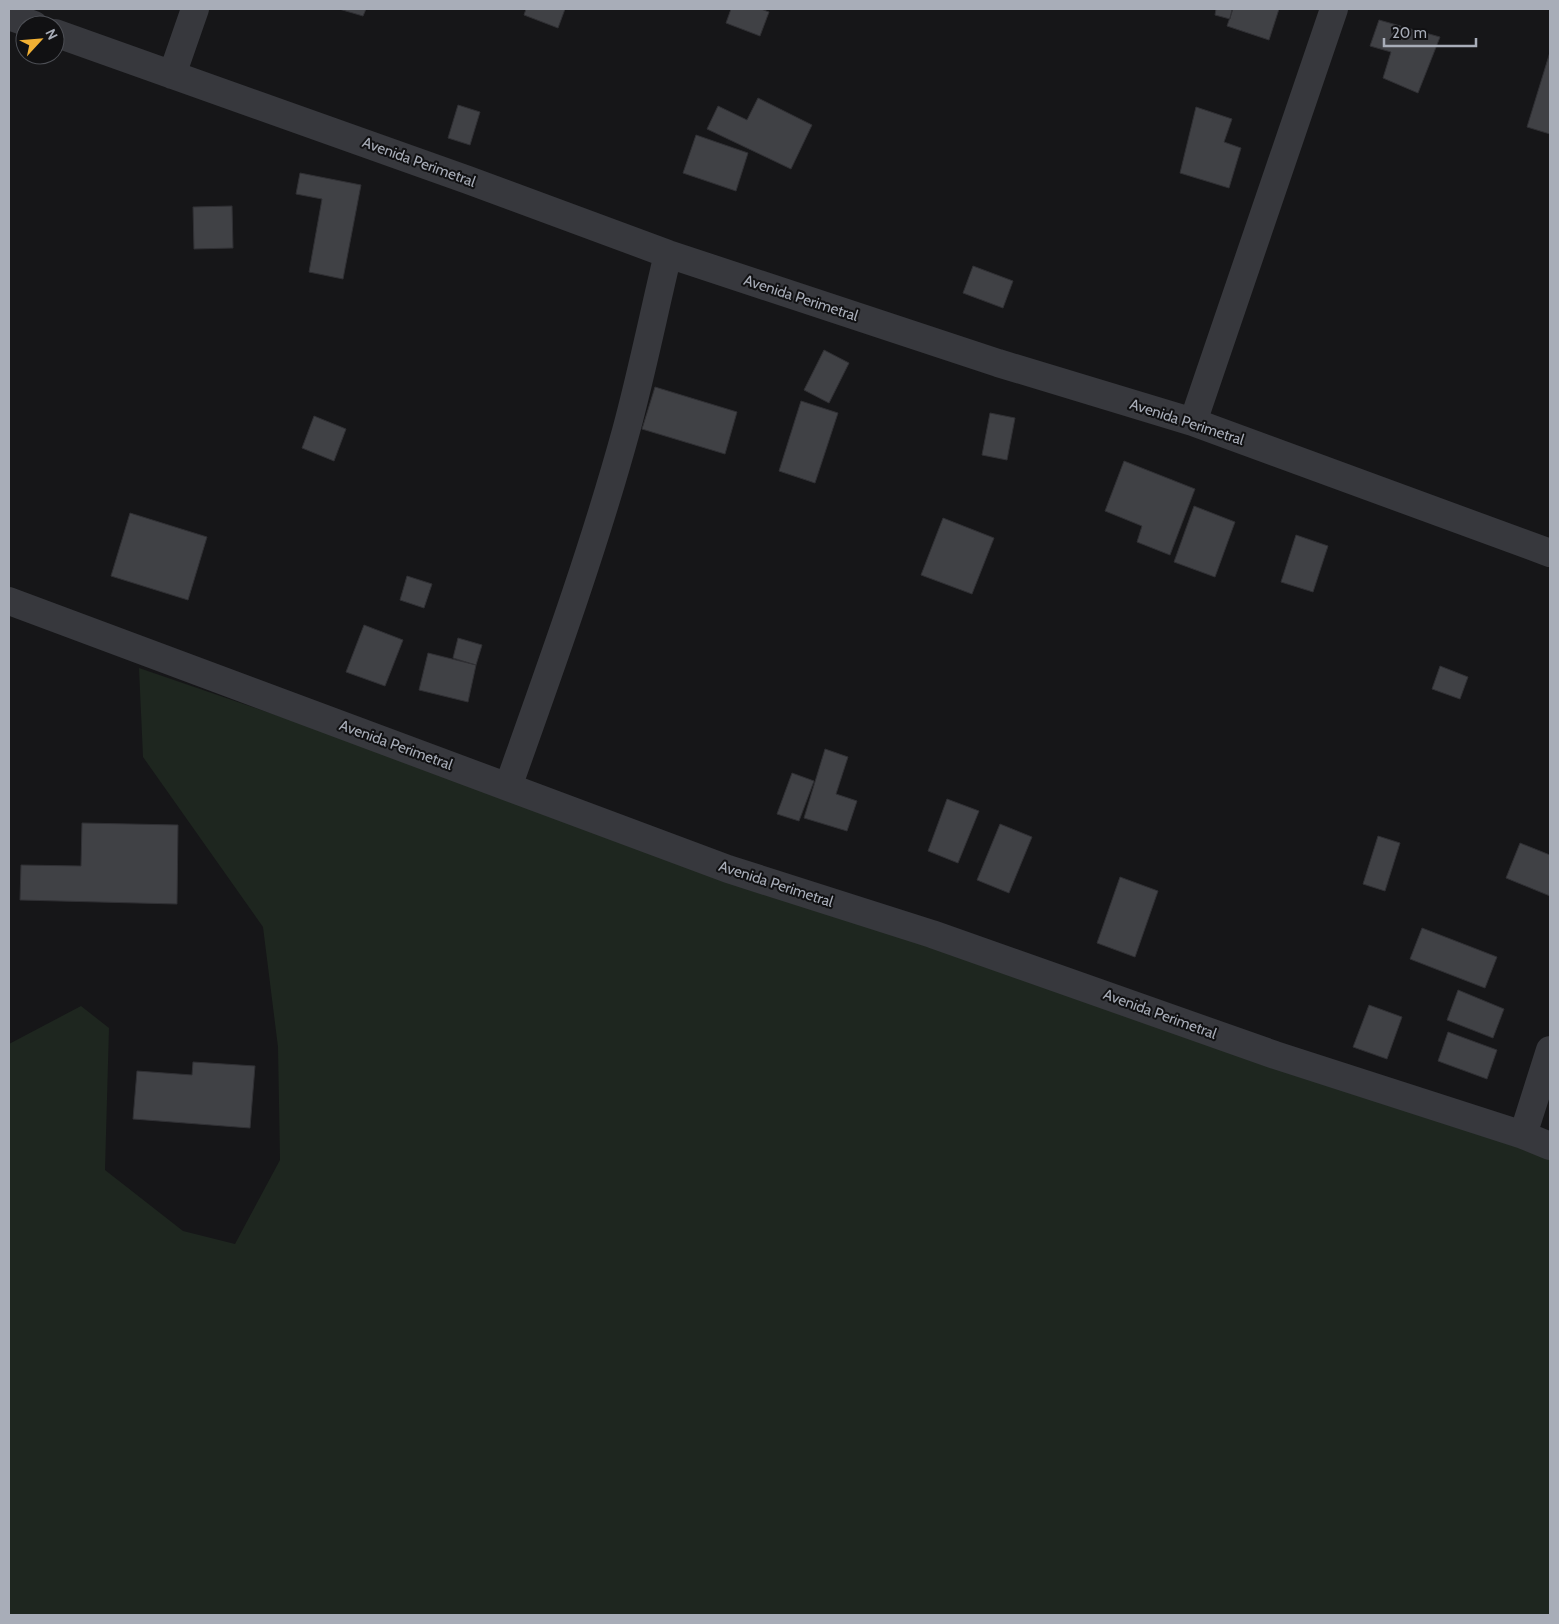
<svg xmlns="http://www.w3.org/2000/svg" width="1559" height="1624" font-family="Cabin,sans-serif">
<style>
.green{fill:#1e261f}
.building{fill:#404145;stroke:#303034}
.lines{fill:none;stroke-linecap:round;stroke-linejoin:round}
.minor{stroke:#37383d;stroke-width:28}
.labels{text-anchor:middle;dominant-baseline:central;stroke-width:4;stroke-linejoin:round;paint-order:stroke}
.street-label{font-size:15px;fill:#a8adb8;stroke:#111113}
</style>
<rect width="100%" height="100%" fill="#161618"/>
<path class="green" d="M139 668 1550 1154V1615H9V1044L81 1006 109 1028 105 1170 183 1231 235 1244 280 1160 278 1047 263 927 143 757Z"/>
<path class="building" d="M339 9H366L363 16Z
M526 9H565L558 28 524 15Z
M731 9H761L769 12 760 36 726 23Z
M1216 9H1232L1230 19 1215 15Z
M1233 9H1279L1269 40 1227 26Z
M1379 20 1440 37 1418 93 1383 78 1391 52 1370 46Z
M1550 52V134L1527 127Z
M758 98 812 125 791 169 707 129 718 106 747 120Z
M458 105 480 112 470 145 448 138Z
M1196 107 1232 119 1224 142 1241 148 1229 188 1180 173Z
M696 135 748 153 736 191 683 173Z
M300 173 361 185 343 279 309 272 322 199 296 194Z
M232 206 233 248 194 249 193 207Z
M973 266 1013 281 1003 308 963 293Z
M824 350 849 363 829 403 804 390Z
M655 387 737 412 725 454 642 429Z
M801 401 838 413 815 483 779 471Z
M990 413 1015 418 1007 460 982 455Z
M314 416 346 429 334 461 302 448Z
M1124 461 1195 489 1170 555 1137 542 1142 526 1105 511Z
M1194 506 1235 522 1215 577 1174 562Z
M130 513 207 537 188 600 111 576Z
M943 518 994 538 972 594 921 575Z
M1296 535 1328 546 1313 592 1281 582Z
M407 576 432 584 424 608 400 600Z
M364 625 403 640 385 686 346 672Z
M458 638 482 645 476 665 453 658Z
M428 653 476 665 468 702 419 690Z
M1440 666 1468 677 1460 699 1432 689Z
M825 749 848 757 836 794 857 801 847 831 804 818Z
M792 773 814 781 799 821 777 814Z
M947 799 979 811 958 863 928 851Z
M82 823 178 825 177 904 20 900 21 865 81 866Z
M1000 824 1032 837 1009 893 977 880Z
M1378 836 1400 843 1385 891 1363 884Z
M1520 843 1550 855V896L1506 878Z
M1120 877 1158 891 1135 957 1097 943Z
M1422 928 1497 957 1485 988 1410 959Z
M1458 990 1504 1009 1493 1038 1447 1020Z
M1369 1005 1402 1017 1387 1059 1353 1047Z
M1448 1032 1497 1050 1487 1079 1438 1061Z
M193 1062 255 1066 250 1128 133 1119 137 1071 192 1075Z"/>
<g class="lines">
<path class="minor" d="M9 16 34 25
M55 33 468 180 668 254 998 363 1193 422 1550 553
M172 75 195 9
M1193 422 1334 9
M9 601 728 869 932 934 1275 1055 1523 1135 1550 1146
M508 787C550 669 593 551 626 431 642 372 654 312 668 254
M1523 1135 1550 1050"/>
</g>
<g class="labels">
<g class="street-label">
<text transform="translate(419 162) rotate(20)">Avenida Perimetral</text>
<text transform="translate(801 298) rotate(18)">Avenida Perimetral</text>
<text transform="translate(1187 422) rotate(18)">Avenida Perimetral</text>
<text transform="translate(396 745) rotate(20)">Avenida Perimetral</text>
<text transform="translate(776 884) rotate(18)">Avenida Perimetral</text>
<text transform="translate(1160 1014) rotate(20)">Avenida Perimetral</text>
</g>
</g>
<rect width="1559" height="1624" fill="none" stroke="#a8adb8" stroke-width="20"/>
<g transform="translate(40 40) rotate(64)"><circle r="24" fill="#111113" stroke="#4d4f55"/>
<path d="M0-4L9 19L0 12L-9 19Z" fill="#f2b134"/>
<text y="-8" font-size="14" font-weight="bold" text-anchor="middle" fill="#a8adb8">N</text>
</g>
<path d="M1384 38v8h92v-8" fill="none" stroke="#a8adb8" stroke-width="2.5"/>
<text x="1392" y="38" font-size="15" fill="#a8adb8" stroke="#111113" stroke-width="4" paint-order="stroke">20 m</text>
</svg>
